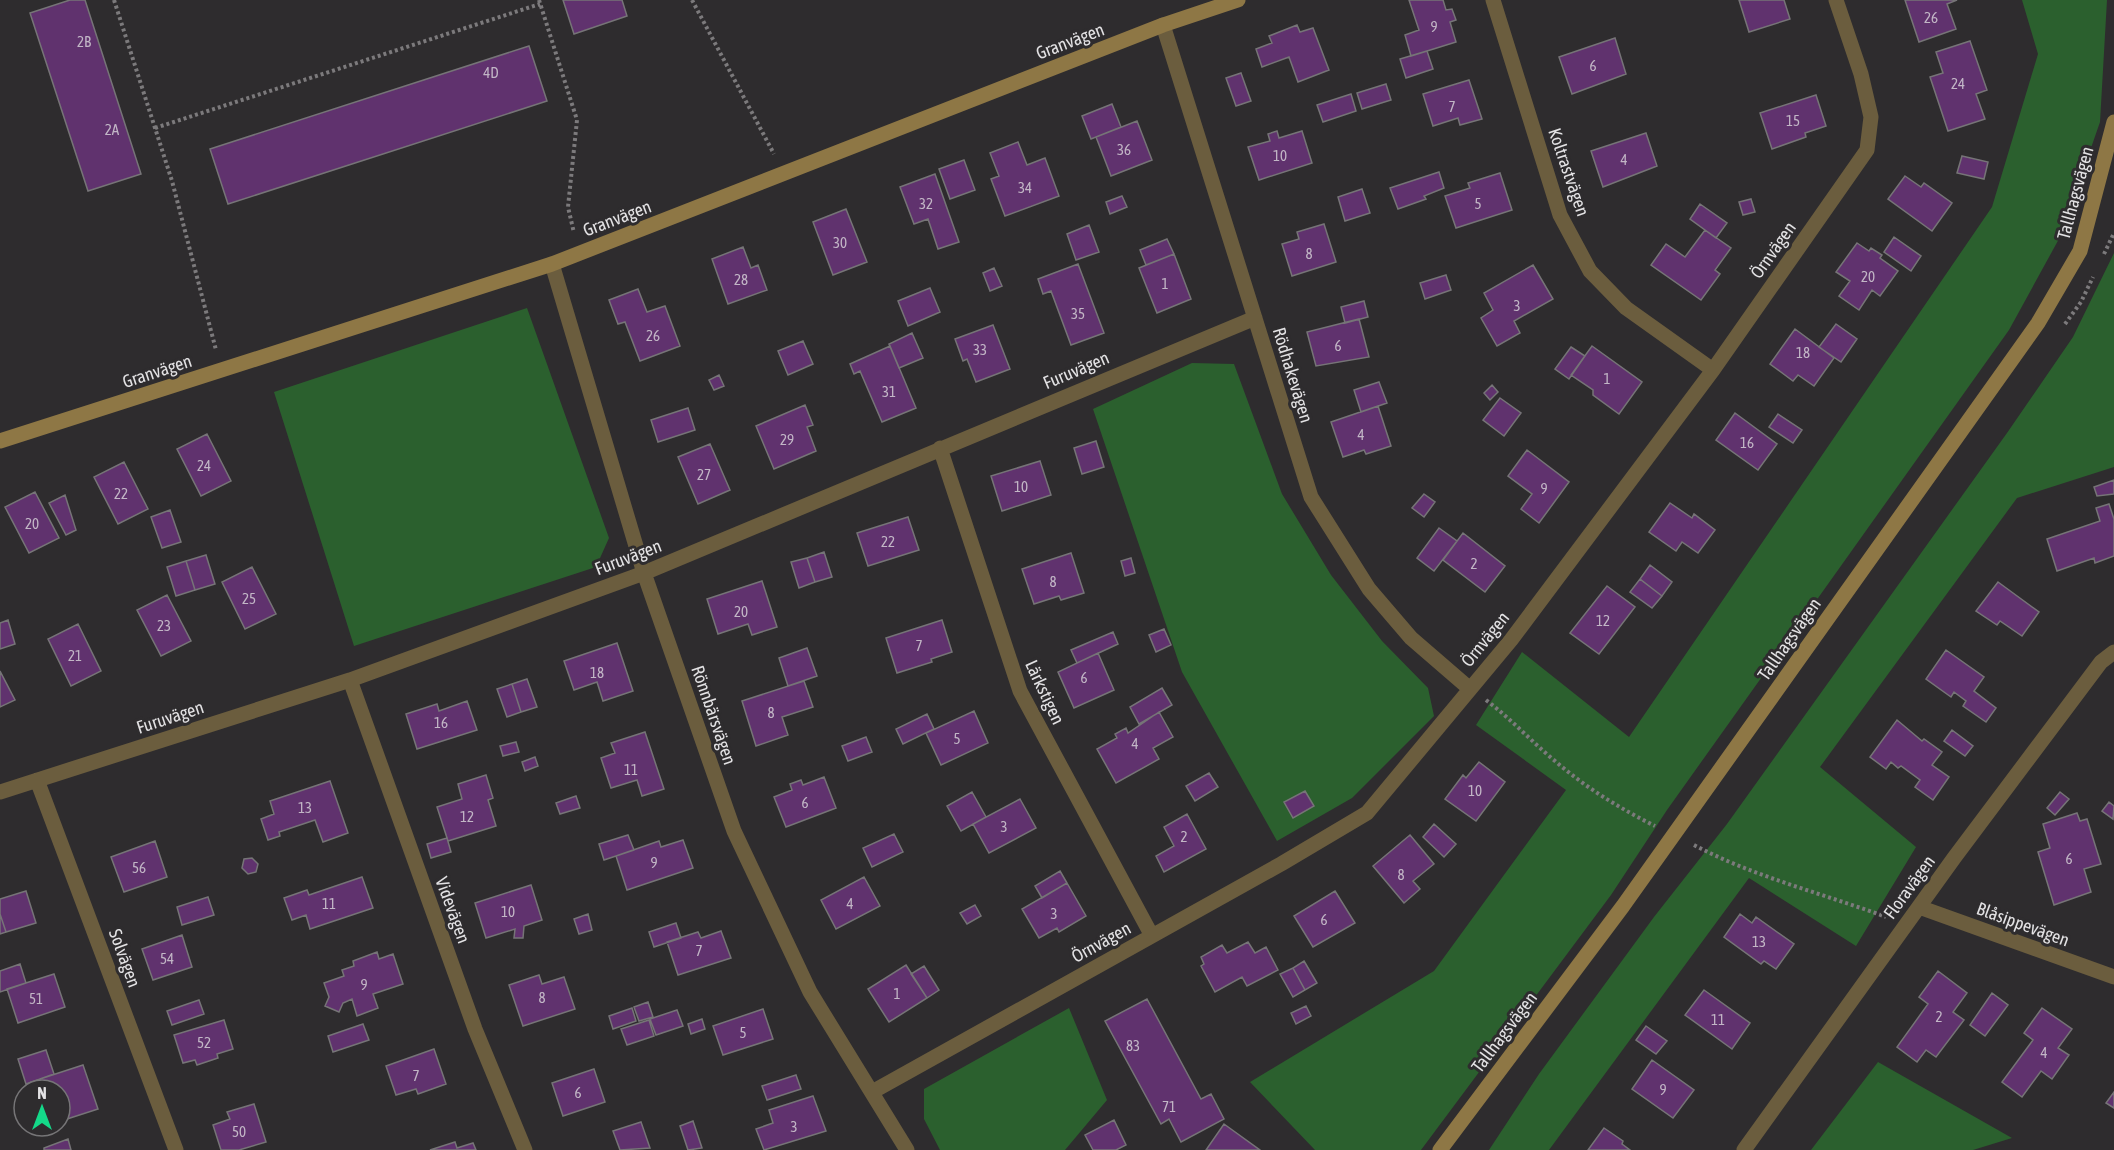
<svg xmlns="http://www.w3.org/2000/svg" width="2114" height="1150" font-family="'Asap Condensed',sans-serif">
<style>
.green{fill:#2b602e}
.building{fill:#60326e;stroke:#767477;stroke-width:1.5}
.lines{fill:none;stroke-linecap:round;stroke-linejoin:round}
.path{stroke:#7c7a7c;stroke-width:4;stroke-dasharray:3 3;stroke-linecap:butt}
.street{stroke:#6b5d3e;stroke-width:15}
.secondary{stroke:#8e7745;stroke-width:15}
.labels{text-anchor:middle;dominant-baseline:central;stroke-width:6;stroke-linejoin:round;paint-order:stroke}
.number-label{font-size:15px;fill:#c2b6c6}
.street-label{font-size:18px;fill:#e3e2e4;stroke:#2e2c2e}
</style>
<rect width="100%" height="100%" fill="#2e2c2e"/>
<path class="green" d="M2022 0H2107L2100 122 2060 237 2009 330 1667 810 1611 895 1421 1150H1315L1250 1082 1434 971 1566 790 1476 725 1522 652 1629 737 1992 207 2038 54Z
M2114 253V467L2017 498 1820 767 1916 847 1856 946 1749 878 1549 1150H1489L1539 1074 1654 917 1727 824 2007 433 2073 337Z
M527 308 609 538 596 567 354 646 274 392Z
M1192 363 1234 364 1282 494 1331 575 1382 641 1428 688 1434 716 1352 798 1277 841 1182 672 1093 409Z
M1069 1008 1107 1100 1065 1150H940L924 1119V1089Z
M1878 1062 2012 1138 1973 1150H1811Z"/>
<path class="building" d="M70 0H85L141 174 88 191 30 13Z
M563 0H622L627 16 574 34Z
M1409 0H1443L1446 10 1452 9 1456 20 1450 22 1456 42 1411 56 1405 35 1419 30Z
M1739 0H1784L1790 19 1749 32Z
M1905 0H1957L1947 4 1956 29 1919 42Z
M1297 25 1300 32 1313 28 1329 70 1298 82 1289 57 1262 67 1256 49 1272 43 1269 36Z
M1615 38 1626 74 1572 94 1559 57Z
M1970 41 1987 90 1976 94 1985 119 1948 131 1930 77 1943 73 1936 52Z
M529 46 547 101 228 204 210 149Z
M1427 51 1433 69 1406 78 1400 59Z
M1241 73 1251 101 1236 106 1226 78Z
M1469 80 1482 119 1460 125 1458 118 1433 126 1423 94Z
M1386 84 1391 100 1362 109 1357 93Z
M1351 94 1356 111 1323 122 1317 105Z
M1816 95 1826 126 1805 133 1806 137 1772 149 1760 113Z
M1112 104 1121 127 1091 139 1082 116Z
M1137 121 1152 160 1111 176 1096 137Z
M1277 131 1279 138 1302 131 1312 163 1259 180 1248 147 1270 141 1268 134Z
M1646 133 1657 166 1603 187 1591 151Z
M1018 142 1027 165 1045 158 1059 196 1005 216 991 179 999 176 990 153Z
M1962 156 1988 162 1984 179 1957 173Z
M964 160 975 190 950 199 939 169Z
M1439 172 1444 188 1424 196 1426 199 1398 209 1390 188Z
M1500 173 1512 210 1456 228 1445 196 1470 188 1468 183Z
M935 174 959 242 938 249 928 219 914 224 900 187Z
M1905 176 1921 187 1924 183 1952 203 1932 231 1888 199Z
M1362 189 1370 213 1345 221 1338 197Z
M1122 196 1127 207 1110 214 1106 202Z
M1751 199 1755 212 1743 215 1739 202Z
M1700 204 1727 223 1716 238 1690 219Z
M846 209 867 262 833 275 813 222Z
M1324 224 1336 262 1292 276 1282 244 1299 239 1297 232Z
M1089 225 1099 252 1076 260 1067 234Z
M1705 230 1731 248 1715 270 1720 274 1701 300 1651 265 1666 244 1685 257Z
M1894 237 1921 256 1911 271 1884 252Z
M1167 239 1174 254 1146 265 1140 250Z
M1857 243 1869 251 1871 248 1882 255 1880 258 1898 271 1880 296 1872 290 1859 310 1839 296 1850 281 1836 272Z
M743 247 751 268 758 265 767 290 728 304 712 259Z
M1174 254 1191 299 1157 313 1139 268Z
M1078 264 1104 333 1071 345 1051 291 1043 294 1038 279Z
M1533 265 1553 299 1514 321 1520 333 1497 346 1481 318 1493 310 1484 293Z
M994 268 1002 286 990 291 983 273Z
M1446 275 1451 290 1425 299 1420 283Z
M930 288 940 312 908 326 898 301Z
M638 289 647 312 665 306 680 346 640 361 625 322 618 324 609 300Z
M1364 301 1368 317 1345 323 1341 307Z
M1359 319 1369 357 1316 366 1307 332Z
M1836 324 1857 339 1841 362 1819 347Z
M993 325 1010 369 976 382 967 359 963 361 955 339Z
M1795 329 1834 358 1814 386 1798 375 1793 381 1770 364Z
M912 333 923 358 899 368 889 344Z
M803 341 813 364 788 375 778 351Z
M890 346 916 408 882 422 860 371 854 374 850 364Z
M1592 346 1642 382 1619 414 1593 395V390L1571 375Z
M1571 347 1585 356 1569 379 1555 369Z
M719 375 724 386 714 390 709 380Z
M1379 382 1387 403 1361 412 1354 390Z
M1492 385 1498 392 1490 400 1484 393Z
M1500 398 1521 413 1504 436 1483 420Z
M805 405 813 425 807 427 816 451 774 469 756 426Z
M1378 406 1391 446 1366 454 1364 450 1343 457 1331 422Z
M688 408 695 430 658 442 651 420Z
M1735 413 1777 444 1758 470 1716 440Z
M1778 414 1802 430 1793 443 1769 427Z
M207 434 231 481 201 496 177 449Z
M1096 441 1104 467 1082 474 1074 448Z
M710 444 730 490 698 504 678 457Z
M1527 450 1569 482 1539 523 1521 509 1532 494 1508 476Z
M1040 461 1051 495 1002 511 991 476Z
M124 462 148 509 118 524 94 477Z
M2114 480V494L2097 496 2094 487Z
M35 492 59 538 29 553 5 507Z
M1424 494 1435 502 1424 517 1412 508Z
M65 495 76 530 66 535 49 503Z
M1670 503 1692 518 1694 514 1715 530 1698 553 1682 542 1676 551 1649 532Z
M2109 504 2114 519V556L2095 563 2094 558 2057 571 2047 539 2100 521 2096 508Z
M170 510 181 542 162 548 151 517Z
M908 517 919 550 868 566 857 533Z
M1439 528 1457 541 1434 571 1417 558Z
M1463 533 1505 566 1485 592 1443 560Z
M824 552 832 577 815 582 807 558Z
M1071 553 1084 593 1061 600 1059 596 1034 604 1022 569Z
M206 555 215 584 195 590 186 561Z
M807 558 815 582 799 588 791 562Z
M1131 558 1135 573 1125 576 1121 561Z
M186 561 195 590 176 596 167 567Z
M1650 565 1672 582 1662 596 1640 579Z
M252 567 276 614 245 629 222 582Z
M1640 579 1662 596 1652 608 1630 592Z
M762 581 777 627 752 635 748 624 718 634 707 599Z
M1998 582 2039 612 2022 636 2000 621 1997 625 1976 611Z
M1607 586 1635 607 1599 654 1570 633Z
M167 595 191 641 161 656 137 610Z
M8 620 15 644 0 649V623Z
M942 620 952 652 931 659 932 662 897 673 886 638Z
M78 624 101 671 71 686 48 639Z
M1164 629 1171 645 1156 652 1149 635Z
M1113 632 1118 644 1077 663 1071 650Z
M617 643 633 691 603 701 597 682 574 690 564 661Z
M807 648 817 676 788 686 779 658Z
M1946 650 1984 677 1974 691 1996 708 1986 722 1963 706 1966 701 1954 692 1951 697 1926 679Z
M1098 653 1114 690 1074 708 1058 672Z
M0 671 15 700 0 707Z
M527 679 537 707 521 712 512 684Z
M804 681 813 707 782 717 788 735 756 746 742 701Z
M512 684 521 712 507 717 497 689Z
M1162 688 1172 705 1139 724 1130 707Z
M467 701 477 730 417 749 406 714 437 704 439 711Z
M974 711 988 743 941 765 926 733Z
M1159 712 1173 737 1153 748 1159 759 1116 783 1097 749 1117 738 1115 734 1126 728 1128 733Z
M927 714 934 729 903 744 896 729Z
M1897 720 1922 741 1924 739 1942 752 1932 765 1949 777 1933 800 1915 787 1920 780 1901 766 1898 768 1891 762 1886 769 1870 757Z
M1952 730 1973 746 1965 756 1944 741Z
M645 732 664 789 642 796 637 780 611 788 601 758 615 753 611 743Z
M866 737 872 752 848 761 842 746Z
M516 742 519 752 503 756 500 746Z
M535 757 538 766 525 771 522 762Z
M1479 762 1505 782 1476 821 1445 799 1463 775 1466 778Z
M1209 773 1218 787 1195 801 1186 786Z
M486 775 493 798 488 800 496 826 448 841 437 807 462 799 458 784Z
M824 777 836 808 786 827 774 797 792 790 790 784 801 780 803 785Z
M330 781 348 833 323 842 315 820 279 832 280 836 268 840 261 819 274 814 270 801Z
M1305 791 1314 806 1293 818 1284 802Z
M972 792 986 817 961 831 947 806Z
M2060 792 2069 799 2055 815 2047 808Z
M576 796 580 808 560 814 556 803Z
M1020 799 1036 828 989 853 973 824Z
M2109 802 2114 806 2113 819 2102 811Z
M2077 813 2080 821 2087 819 2101 864 2084 869 2091 892 2054 905 2038 852 2050 848 2043 824Z
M1187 814 1206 849 1164 872 1156 856 1174 846 1164 827Z
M1434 824 1456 844 1444 857 1423 837Z
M894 834 903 852 872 867 863 848Z
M628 835 634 850 604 860 599 844Z
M1410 835 1434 864 1413 881 1420 889 1404 903 1373 866Z
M447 838 451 852 431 858 427 844Z
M683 840 693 868 627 890 616 856 659 841 661 847Z
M155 841 167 877 124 892 111 857Z
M252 858 258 864 256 872 248 874 242 868 244 859Z
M1060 871 1067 883 1042 898 1035 886Z
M362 877 373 908 310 929 306 915 292 920 284 898 307 890 309 895Z
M864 877 880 906 836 929 821 900Z
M1067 883 1086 916 1059 932 1057 928 1039 938 1022 909Z
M531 885 542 920 524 926 523 938H514L515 929 486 938 475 903Z
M26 891 36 923 6 932 0 914V899Z
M1335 891 1355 923 1313 947 1294 916Z
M208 897 214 915 182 925 177 907Z
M975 905 981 916 967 924 960 913Z
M0 914 6 932 0 934Z
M588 914 592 930 579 934 574 919Z
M1740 914 1752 923 1756 917 1794 944 1776 969 1764 961 1761 964 1724 937Z
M676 923 681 938 654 947 649 932Z
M721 931 731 958 678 975 667 942 698 932 701 938Z
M182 935 192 967 153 980 142 949Z
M1248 942 1255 953 1266 947 1278 970 1247 986 1242 977 1215 992 1201 966 1204 964 1201 957 1222 945 1227 953Z
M377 952 379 959 393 954 403 984 373 994 378 1008 357 1016 352 999 343 1003 339 1012 325 1006 329 997 324 983 344 976 342 970 354 966 353 961Z
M1304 961 1317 983 1305 990 1293 968Z
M20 964 26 983 0 992V971Z
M906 965 927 998 889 1022 868 989Z
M924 966 939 990 927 998 911 974Z
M1293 968 1305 990 1293 997 1280 974Z
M1938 971 1967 993 1953 1012 1964 1020 1936 1057 1926 1050 1917 1062 1897 1047 1928 1004 1919 997Z
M54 974 65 1007 18 1023 7 989Z
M539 975 542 984 564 977 575 1009 523 1026 509 985Z
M1704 990 1750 1023 1732 1049 1685 1015Z
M1992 993 2008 1005 1985 1036 1970 1025Z
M1147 999 1201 1099 1211 1094 1224 1119 1181 1142 1169 1119 1161 1124 1105 1021Z
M199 1000 204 1014 172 1025 167 1011Z
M648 1002 653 1017 639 1021 634 1007Z
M1306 1006 1311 1016 1296 1024 1291 1013Z
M632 1008 636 1021 613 1029 609 1016Z
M2042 1008 2072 1029 2058 1048 2069 1055 2052 1079 2041 1071 2022 1097 2002 1082 2033 1040 2024 1033Z
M763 1009 773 1039 723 1055 713 1026Z
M677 1010 683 1026 656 1035 650 1019Z
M702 1019 705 1029 691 1034 688 1024Z
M224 1020 233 1049 217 1054 218 1058 197 1065 195 1060 183 1063 174 1035Z
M649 1020 654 1036 627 1045 621 1029Z
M363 1024 369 1040 333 1052 328 1036Z
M1646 1026 1667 1041 1656 1054 1636 1040Z
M434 1049 446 1084 418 1094 416 1089 396 1095 386 1066Z
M46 1050 54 1074 26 1084 18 1059Z
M1652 1060 1694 1090 1673 1118 1632 1089Z
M83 1065 98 1109 67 1119 63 1106 60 1107V1090H44L40 1079Z
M594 1069 605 1102 563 1116 552 1083Z
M796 1075 801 1089 767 1100 762 1086Z
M2114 1092V1108L2106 1103Z
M813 1096 826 1131 764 1150 756 1129 773 1123 769 1110Z
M254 1104 266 1142 239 1150H221L213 1125 230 1119 227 1112Z
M1114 1120 1126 1145 1116 1150H1093L1085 1135Z
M693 1121 702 1148 688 1150 680 1126Z
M641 1122 650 1148 620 1150 613 1131Z
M1224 1124 1260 1150H1206Z
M1604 1128 1623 1141 1622 1144 1630 1150H1588Z
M68 1139 71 1150H44V1148Z
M455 1142 457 1148 473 1143 476 1150H430Z"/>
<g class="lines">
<path class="path" d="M114 0 172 181 216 350
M539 0 577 120 568 207 574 233
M692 0 774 154
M155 128 540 4
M2104 254 2114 233
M2065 324 2081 302 2093 277
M1486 700C1511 719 1531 741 1555 761 1585 787 1619 808 1655 826
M1694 845C1754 877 1822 893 1886 917"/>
<path class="street" d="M1493 0 1560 215 1590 271 1626 308 1713 370
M1163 25 1311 497 1369 589 1411 638 1470 689
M552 264 644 573 734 831 810 992 907 1150
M940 448 1020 691 1152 936
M350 680 475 1029 525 1150
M37 780 176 1150
M0 792 350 680 644 573 1255 318
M1919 907 2114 977
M872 1092 1281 864 1367 813 1511 640 1713 370 1867 150 1871 117 1861 74 1836 0
M1744 1150 1954 858 2101 662 2114 652"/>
<path class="secondary" d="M0 441 552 264 1163 25 1238 0
M1440 1150 1623 906 2038 323 2080 251 2114 122"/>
</g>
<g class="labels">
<g class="number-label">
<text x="1931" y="17">26</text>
<text x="1434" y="26">9</text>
<text x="84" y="41">2B</text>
<text x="1593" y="65">6</text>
<text x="491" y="72">4D</text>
<text x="1958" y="83">24</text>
<text x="1452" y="106">7</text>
<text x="1793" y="120">15</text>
<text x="112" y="129">2A</text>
<text x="1124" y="149">36</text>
<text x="1280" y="155">10</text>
<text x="1624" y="159">4</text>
<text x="1025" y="187">34</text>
<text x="926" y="203">32</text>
<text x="1478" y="203">5</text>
<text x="840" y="242">30</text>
<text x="1309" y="253">8</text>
<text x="1868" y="276">20</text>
<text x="741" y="279">28</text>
<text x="1165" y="283">1</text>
<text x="1517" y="305">3</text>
<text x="1078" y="313">35</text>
<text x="653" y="335">26</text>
<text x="1338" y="345">6</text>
<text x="980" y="349">33</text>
<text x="1803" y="352">18</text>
<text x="1607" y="378">1</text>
<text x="889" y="391">31</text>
<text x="1361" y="434">4</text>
<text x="787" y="439">29</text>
<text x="1747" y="442">16</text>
<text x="204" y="465">24</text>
<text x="704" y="474">27</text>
<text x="1021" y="486">10</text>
<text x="1544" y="488">9</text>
<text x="121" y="493">22</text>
<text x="32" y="523">20</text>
<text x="888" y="541">22</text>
<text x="1474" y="563">2</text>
<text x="1053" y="581">8</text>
<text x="249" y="598">25</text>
<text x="741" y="611">20</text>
<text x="1603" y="620">12</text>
<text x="164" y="625">23</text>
<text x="919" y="645">7</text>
<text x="75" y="655">21</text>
<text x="597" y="672">18</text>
<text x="1084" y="677">6</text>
<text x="771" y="712">8</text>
<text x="441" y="722">16</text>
<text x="957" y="738">5</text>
<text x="1135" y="743">4</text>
<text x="631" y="769">11</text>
<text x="1475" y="790">10</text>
<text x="805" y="802">6</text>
<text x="305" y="807">13</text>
<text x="467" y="816">12</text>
<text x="1004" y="826">3</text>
<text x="1184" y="836">2</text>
<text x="2069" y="858">6</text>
<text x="654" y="862">9</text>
<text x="139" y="867">56</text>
<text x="1401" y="874">8</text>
<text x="329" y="903">11</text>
<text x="850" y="903">4</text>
<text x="508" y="911">10</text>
<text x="1054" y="913">3</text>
<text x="1324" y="919">6</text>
<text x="1759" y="941">13</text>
<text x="699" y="950">7</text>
<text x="167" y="958">54</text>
<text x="364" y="984">9</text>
<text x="897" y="993">1</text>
<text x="542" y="997">8</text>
<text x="36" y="998">51</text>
<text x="1939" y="1016">2</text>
<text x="1718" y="1019">11</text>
<text x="743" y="1032">5</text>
<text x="204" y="1042">52</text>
<text x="1133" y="1045">83</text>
<text x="2044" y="1052">4</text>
<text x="416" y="1075">7</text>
<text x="1663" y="1089">9</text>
<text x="578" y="1092">6</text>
<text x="1169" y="1106">71</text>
<text x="794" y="1126">3</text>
<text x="239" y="1131">50</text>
</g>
<g class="street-label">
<text transform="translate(1070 41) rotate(-21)">Granvägen</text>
<text transform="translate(1569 172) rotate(71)">Koltrastvägen</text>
<text transform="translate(2075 193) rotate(-75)">Tallhagsvägen</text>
<text transform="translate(617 218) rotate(-21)">Granvägen</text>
<text transform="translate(1773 250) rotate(-55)">Örnvägen</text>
<text transform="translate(1076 370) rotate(-23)">Furuvägen</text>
<text transform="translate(157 371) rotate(-18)">Granvägen</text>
<text transform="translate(1293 375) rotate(73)">Rödhakevägen</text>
<text transform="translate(628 557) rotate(-21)">Furuvägen</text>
<text transform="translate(1485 639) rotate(-51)">Örnvägen</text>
<text transform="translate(1789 639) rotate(-55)">Tallhagsvägen</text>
<text transform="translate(1045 692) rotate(65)">Lärkstigen</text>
<text transform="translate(714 715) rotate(71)">Rönnbärsvägen</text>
<text transform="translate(170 717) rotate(-18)">Furuvägen</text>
<text transform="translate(1909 887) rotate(-54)">Floravägen</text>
<text transform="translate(453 910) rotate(70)">Videvägen</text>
<text transform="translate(2023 924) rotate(20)">Blåsippevägen</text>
<text transform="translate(1101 942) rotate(-29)">Örnvägen</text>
<text transform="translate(125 958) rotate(70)">Solvägen</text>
<text transform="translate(1504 1032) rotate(-53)">Tallhagsvägen</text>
</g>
</g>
<g transform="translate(42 1108)"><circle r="28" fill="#2e2c2e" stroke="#767577" stroke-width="1.5"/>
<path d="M0-4.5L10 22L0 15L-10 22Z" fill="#14d989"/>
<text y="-9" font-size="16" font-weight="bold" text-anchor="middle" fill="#e3e2e4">N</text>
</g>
</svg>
